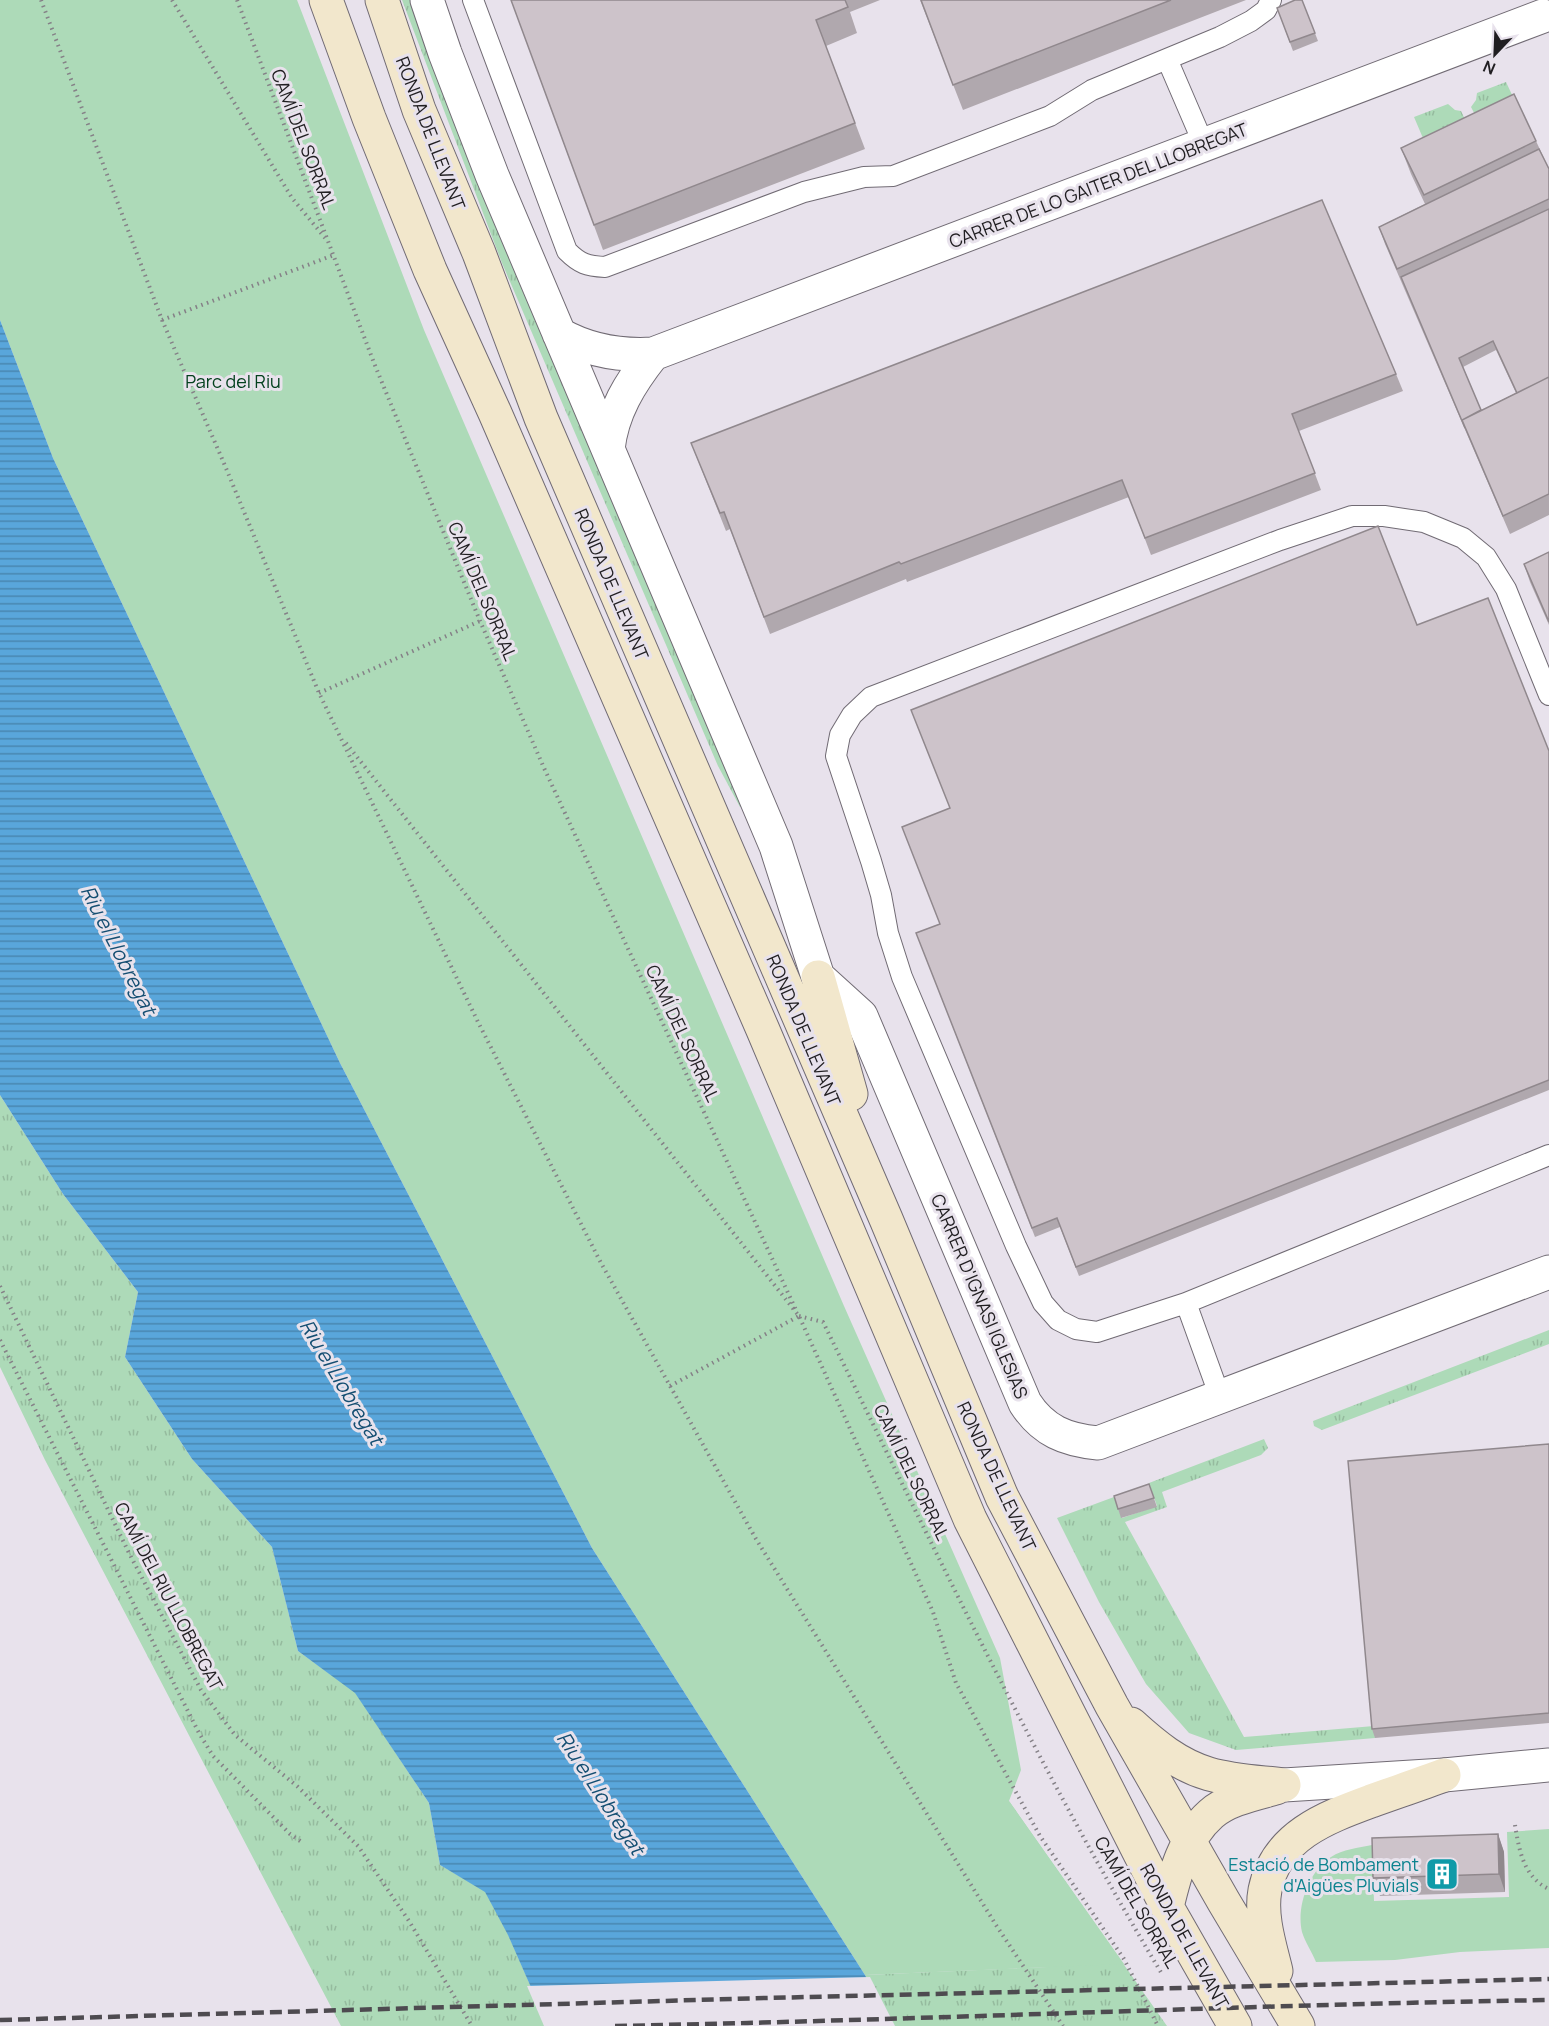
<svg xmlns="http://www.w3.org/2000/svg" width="1549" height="2026" font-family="Manrope,sans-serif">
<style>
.grass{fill:url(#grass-tufts)}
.park{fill:#addab8}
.water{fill:url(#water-rules)}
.pier{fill:#e8e2ec}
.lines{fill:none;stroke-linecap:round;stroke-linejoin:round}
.lane-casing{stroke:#716b74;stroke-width:22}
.street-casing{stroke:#716b74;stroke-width:35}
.secondary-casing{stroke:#716b74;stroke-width:35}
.path{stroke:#858187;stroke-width:4;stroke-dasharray:1.5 4.5;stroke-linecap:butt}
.lane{stroke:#fff;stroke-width:20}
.street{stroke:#fff;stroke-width:33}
.secondary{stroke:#f2e7cc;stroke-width:33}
.rail{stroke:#4e4b50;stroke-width:4.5;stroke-dasharray:12 6;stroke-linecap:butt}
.wall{fill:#b0a8ae;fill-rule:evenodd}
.shaded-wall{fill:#90888d}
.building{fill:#cdc3ca;stroke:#90888d;stroke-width:1.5}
.labels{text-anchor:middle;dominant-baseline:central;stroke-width:6;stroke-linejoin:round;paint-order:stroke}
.street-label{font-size:18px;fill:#201e21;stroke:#e8e2ec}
.park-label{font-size:18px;fill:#04411e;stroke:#e8e2ec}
.culture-label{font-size:18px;fill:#0d838f;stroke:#e8e2ec;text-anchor:end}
.water-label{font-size:20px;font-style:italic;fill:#144e72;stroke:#e8e2ec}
</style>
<defs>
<pattern id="grass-tufts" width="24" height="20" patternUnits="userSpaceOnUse" patternTransform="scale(1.5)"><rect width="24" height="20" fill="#addab8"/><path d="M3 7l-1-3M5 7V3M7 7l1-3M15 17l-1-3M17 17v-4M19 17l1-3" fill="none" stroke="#95bb9e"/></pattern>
<pattern id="water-rules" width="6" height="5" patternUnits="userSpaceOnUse" patternTransform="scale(1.5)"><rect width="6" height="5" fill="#59a6db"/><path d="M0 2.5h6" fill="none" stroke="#4987b1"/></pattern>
</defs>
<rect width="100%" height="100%" fill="#e8e2ec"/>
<path class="grass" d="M402 0H420L754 804 740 807 718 766 502 263Z
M1506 82 1521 114 1484 132 1471 107 1476 100 1477 93Z
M1448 104 1455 110 1461 111 1473 136 1431 157 1414 117Z
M0 1095 63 1194 138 1292 125 1357 192 1459 272 1547 298 1651 355 1692 429 1803 440 1865 485 1891 508 1934 548 2026H341L45 1460 0 1367Z
M1549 1330V1344L1322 1430 1314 1426 1313 1421Z
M1264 1439 1268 1448 1261 1455 1162 1492 1167 1507 1125 1522 1244 1737 1374 1726 1375 1738 1236 1750 1189 1733 1146 1684 1099 1602 1057 1518 1114 1497 1122 1518 1157 1506 1149 1483Z
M1009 1801 1167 2026H892L865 1975 1047 1967Z"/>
<path class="park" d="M0 0H297L424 330 844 1306 1000 1658 1021 1770 1009 1801 1124 1964 865 1975 592 1548 340 1063 53 458 0 320Z
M1549 1829V1948L1460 1952 1395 1960 1316 1962C1312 1952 1305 1942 1302 1932 1296 1907 1309 1871 1331 1857 1343 1849 1358 1848 1372 1845L1374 1901 1509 1897 1507 1832Z"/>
<path class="water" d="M0 320 53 458 340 1063 592 1548 865 1975 892 2026H548L508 1935 485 1892 440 1865 429 1803 355 1693 298 1651 272 1547 192 1459 125 1357 138 1292 63 1194 0 1095Z"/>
<path class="pier" d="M870 1977 895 2026H544L527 1986Z"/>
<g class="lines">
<defs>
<path id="lane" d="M473 0 567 251C580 264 587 266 605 267L804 192 864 177 893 176 1050 116 1092 90 1220 37 1251 21 1266 10 1271 0
M1167 59 1204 145
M1549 695 1506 589 1486 557 1463 538 1424 522 1384 516H1352L1280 540 871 697 852 715 840 735 836 756 871 861 881 895 888 933 902 977 1016 1246 1043 1303 1058 1320 1076 1329 1097 1332 1186 1303 1549 1155
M1186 1303 1220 1397"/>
<path id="street" d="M427 0 445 53 492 175 776 846 818 977 861 1016 1025 1403C1043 1431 1066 1440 1098 1443L1549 1272
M559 334C587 350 620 356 653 354L1543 16
M608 449C612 412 630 383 653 354
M1284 1785 1444 1775 1549 1765"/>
<path id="secondary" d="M326 0 369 118 430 270 495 413 763 1030 970 1519 1167 1907 1235 2026
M382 0 419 110 479 253 541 418 886 1219 1002 1497 1112 1706 1224 1902 1298 2026
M818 977 851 1094
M1131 1724C1154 1745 1178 1765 1209 1774 1233 1781 1260 1782 1284 1785
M1167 1907C1175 1873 1184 1838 1211 1814 1228 1799 1255 1794 1276 1788
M1276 1971C1270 1946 1260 1916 1265 1890 1276 1836 1325 1818 1371 1801 1396 1792 1420 1784 1444 1775"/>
</defs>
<use href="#lane" class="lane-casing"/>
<use href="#street" class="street-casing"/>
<use href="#secondary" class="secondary-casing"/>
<path class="path" d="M41 0 162 320 223 461 319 693 478 1022 601 1263 756 1539 996 1925 1063 2026
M172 0 292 198 326 239
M237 0 374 363 480 621 544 768 796 1310
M162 320 334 255
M319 693 480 621
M346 743 799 1316 933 1612 956 1683 1040 1836 1124 1959 1158 2026
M0 1286 129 1553 201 1690 235 1735 298 1787 358 1846 409 1921 472 2026
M799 1316 823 1322C931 1542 1036 1764 1162 1974
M0 1340 199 1733 213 1756 290 1834 303 1843
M670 1386 799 1316
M1515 1825C1519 1849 1523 1877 1549 1889"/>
<use href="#lane" class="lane"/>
<use href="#street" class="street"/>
<use href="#secondary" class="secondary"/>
<path class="rail" d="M0 2020 766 1998 1549 1979
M615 2026C926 2020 1237 2005 1549 2000"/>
</g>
<path class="wall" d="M511 0H880L850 12 857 33 826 46 865 149 603 250Z
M920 0H1246L963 110Z
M1302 0 1318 41 1293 51 1277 8Z
M1536 141 1549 169V515L1510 534 1385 244 1379 227 1425 204 1411 174 1401 148ZM1496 350 1516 393 1481 410 1463 367Z
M1396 374 1403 391 1299 431 1321 490 1151 555 1129 497 907 582 906 579 770 634 730 529 726 531 691 443Z
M1549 552V625L1530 582 1524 564Z
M1417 625 1549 751V1090L1079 1276 1060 1227 1035 1237 916 933 940 924Z
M1549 1444V1723L1375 1738 1372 1729Z
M1149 1484 1157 1507 1121 1518 1114 1496Z
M1498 1834 1504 1852 1505 1892 1380 1896 1373 1878Z"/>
<path class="shaded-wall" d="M1498 1834 1504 1852 1505 1892 1499 1874Z"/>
<path class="building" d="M511 0H845L848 7 816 20 855 123 594 225Z
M921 0H1171L953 85Z
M1295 0H1302L1315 33 1290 42 1277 8Z
M1514 94 1536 141 1424 195 1401 148Z
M1539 149 1549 169V199L1397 269 1379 227Z
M1322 200 1396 374 1292 414 1315 473 1145 538 1122 480 901 564 899 562 764 617 724 512 720 513 691 443Z
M1549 209V377L1517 393 1493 341 1459 358 1481 410 1462 420 1465 428 1401 277Z
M1549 377V494L1503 516 1462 420Z
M1378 526 1417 625 1488 598 1549 751V1080L1076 1267 1057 1218 1032 1228 916 933 940 924 902 827 950 808 911 710Z
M1549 552V622L1524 564Z
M1549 1444V1713L1372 1729 1348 1461Z
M1149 1484 1154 1498 1118 1509 1114 1496Z
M1498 1834 1499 1874 1373 1878 1372 1838Z"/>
<defs>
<symbol id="building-square" viewBox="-11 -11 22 22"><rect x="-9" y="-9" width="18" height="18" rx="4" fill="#0f9aa8" stroke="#e8e2ec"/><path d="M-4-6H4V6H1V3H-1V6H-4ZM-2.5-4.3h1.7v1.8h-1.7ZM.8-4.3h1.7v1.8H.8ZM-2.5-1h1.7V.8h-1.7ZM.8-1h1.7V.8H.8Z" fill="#fff"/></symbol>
</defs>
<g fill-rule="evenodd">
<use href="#building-square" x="1423" y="1855" width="38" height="38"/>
</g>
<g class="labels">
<g class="street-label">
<text transform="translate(431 133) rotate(69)">RONDA DE LLEVANT</text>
<text transform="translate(304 139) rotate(69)">CAMÍ DEL SORRAL</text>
<text transform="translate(1098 185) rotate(-21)">CARRER DE LO GAITER DEL LLOBREGAT</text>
<text transform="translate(612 584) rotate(67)">RONDA DE LLEVANT</text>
<text transform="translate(483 591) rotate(67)">CAMÍ DEL SORRAL</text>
<text transform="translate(804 1030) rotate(67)">RONDA DE LLEVANT</text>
<text transform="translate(683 1033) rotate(65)">CAMÍ DEL SORRAL</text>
<text transform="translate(980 1296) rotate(67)">CARRER D'IGNASI IGLESIAS</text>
<text transform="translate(912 1472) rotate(64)">CAMÍ DEL SORRAL</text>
<text transform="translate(997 1476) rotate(65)">RONDA DE LLEVANT</text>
<text transform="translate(169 1596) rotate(62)">CAMÍ DEL RIU LLOBREGAT</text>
<text transform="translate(1137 1902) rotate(60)">CAMÍ DEL SORRAL</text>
<text transform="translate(1185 1936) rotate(61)">RONDA DE LLEVANT</text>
</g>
<g class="park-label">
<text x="233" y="381">Parc del Riu</text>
</g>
<g class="culture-label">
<text x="1419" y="1864">Estació de Bombament<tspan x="1419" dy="21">d'Aigües Pluvials</tspan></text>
</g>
<g class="water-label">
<text transform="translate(119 950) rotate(63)">Riu el Llobregat</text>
<text transform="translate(342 1382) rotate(59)">Riu el Llobregat</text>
<text transform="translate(601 1793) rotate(57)">Riu el Llobregat</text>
</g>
</g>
<g transform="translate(1495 54) rotate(203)" stroke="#e8e2ec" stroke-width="4.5" paint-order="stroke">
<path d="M0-4.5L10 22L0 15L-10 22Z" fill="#201e21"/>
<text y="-9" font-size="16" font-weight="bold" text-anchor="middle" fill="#201e21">N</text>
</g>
</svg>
